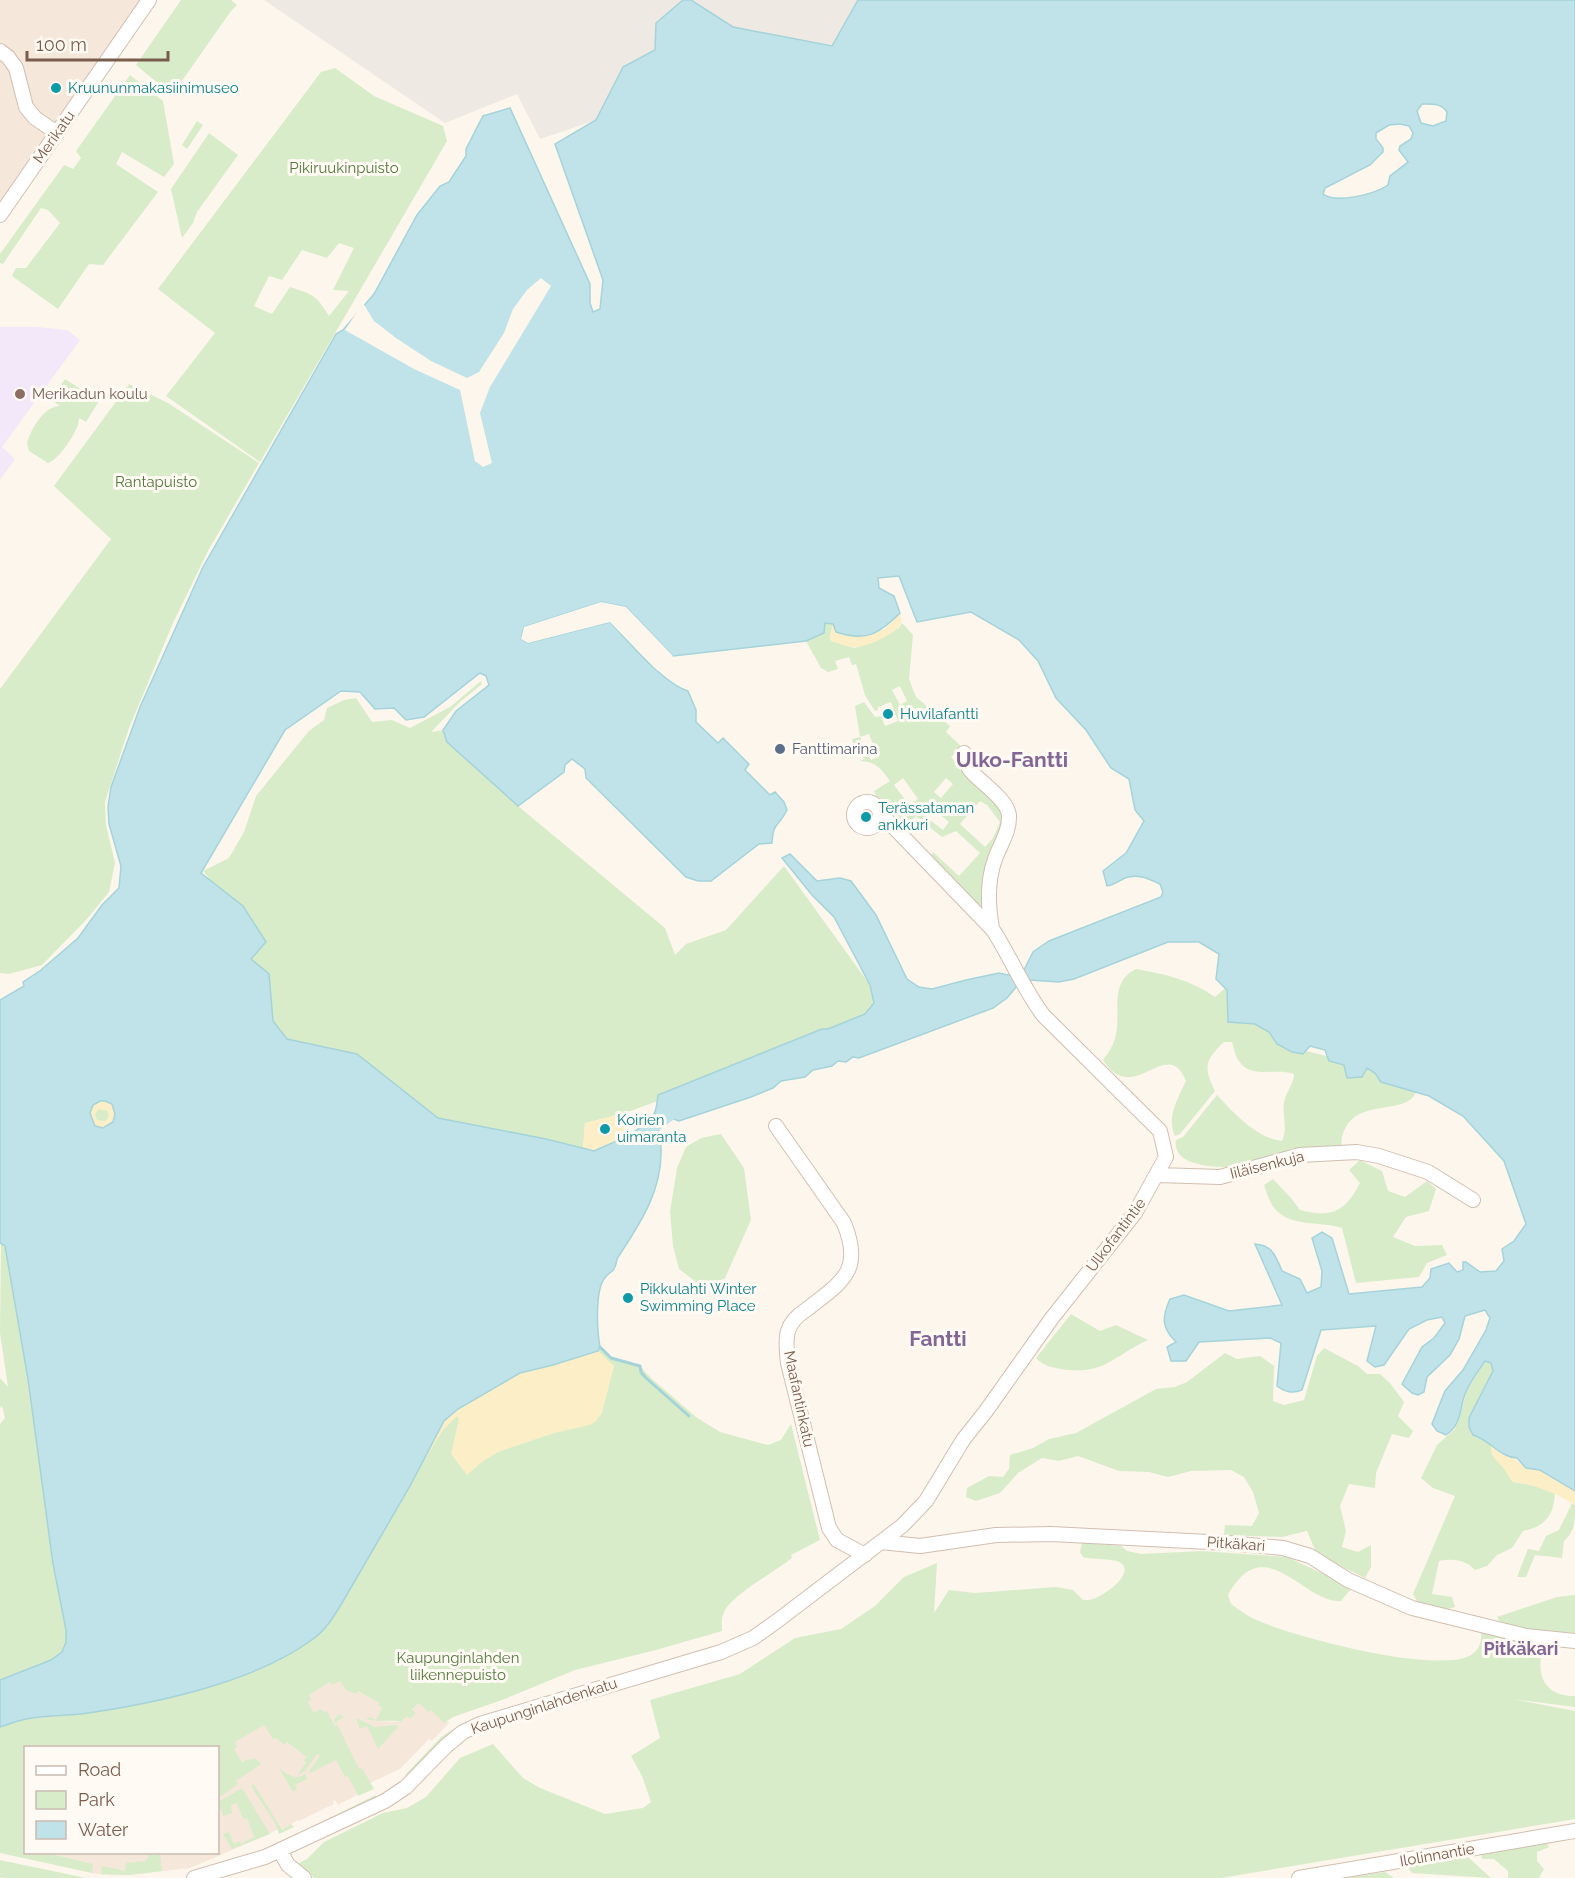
<svg xmlns="http://www.w3.org/2000/svg" width="1575" height="1878" font-family="Raleway,sans-serif">
<style>
.residential{fill:#f5e8da}
.industrial{fill:#efe9e4}
.education{fill:#f3e8fa}
.green{fill:#d8ecc9;fill-rule:evenodd}
.sand{fill:#fcefc7;fill-rule:evenodd}
.water{fill:#bfe3e8;stroke:#a5d3da;stroke-width:1.5;fill-rule:evenodd}
.pier{fill:#fdf6ec}
.lines{fill:none;stroke-linecap:round;stroke-linejoin:round}
.stream{stroke:#a5d3da;stroke-width:3}
.canal{stroke:#bfe3e8;stroke-width:10}
.minor-casing{stroke:#d1beb0;stroke-width:16}
.minor{stroke:#fff;stroke-width:14}
.culture-dot{fill:#0f9aa8;stroke:#fffaf3;stroke-width:2}
.education-dot{fill:#8d6e63;stroke:#fffaf3;stroke-width:2}
.service-dot{fill:#5c6f8a;stroke:#fffaf3;stroke-width:2}
.labels{text-anchor:middle;dominant-baseline:central;stroke-width:6;stroke-linejoin:round;paint-order:stroke}
.culture-label{font-size:15px;fill:#0d838f;stroke:#fffaf3;text-anchor:start}
.street-label{font-size:15px;fill:#7a5c4d;stroke:#fffaf3}
.park-label{font-size:15px;fill:#537a41;stroke:#fffaf3}
.education-label{font-size:15px;fill:#785e54;stroke:#fffaf3;text-anchor:start}
.service-label{font-size:15px;fill:#4e5e75;stroke:#fffaf3;text-anchor:start}
.quarter-label{font-size:18px;font-weight:bold;fill:#846695;stroke:#fffaf3}
.district-label{font-size:21px;font-weight:bold;fill:#846695;stroke:#fffaf3}
</style>
<rect width="100%" height="100%" fill="#fdf6ec"/>
<path class="residential" d="M0 0H140L0 202Z
M340 1681 351 1691H358L379 1703 382 1707 379 1721 401 1722 423 1699 449 1723 432 1741 429 1739 400 1769 355 1790 357 1795 338 1805 335 1800 333 1801 334 1804 299 1821 298 1820 282 1830 280 1828 265 1836 190 1868 129 1875H108L92 1873V1864L47 1853 218 1852V1797L238 1784 236 1781 252 1760 242 1762 234 1749 235 1742 264 1724 276 1738 287 1742 306 1757 307 1762 322 1711 314 1713 307 1702 308 1695 330 1682Z"/>
<path class="industrial" d="M264 0H683L656 23V50L623 68 596 120 540 139 517 94 445 123Z
M691 0H858L832 46 733 27Z"/>
<path class="education" d="M0 327H37L67 330 80 340 2 447 15 459 0 480Z"/>
<path class="green" d="M181 0H231L237 5 231 11 172 95 136 65Z
M335 68 374 96 443 126 447 141 260 462 166 396 215 333 158 289 321 72ZM339 243 354 248 333 290 349 291 329 316C316 295 314 295 290 287L272 314 254 306 269 276 282 280 302 250 327 258Z
M130 75 163 101 174 164 164 177 122 152 116 164 158 192 103 265 89 264 58 309 12 276 16 268H26L60 223 48 210 41 208 3 264 0 263V254L64 165 73 169 81 158 76 151Z
M197 121 203 125 187 149 182 145Z
M209 133 238 155 197 212 193 223 182 238 171 189Z
M65 379 99 401 86 422 79 418C80 429 59 460 48 463L29 451 27 443C31 429 44 406 60 406L51 400Z
M129 384 168 403 259 463 208 551 173 623 129 728 105 802 106 825 115 863 109 892 87 919 42 965 9 974 0 973V689L111 539 54 486Z
M824 623 833 624 830 637 831 641 855 648 899 628 902 623 913 635 909 679 916 697 950 726 946 732 962 747 951 757 979 789 1003 810 1005 828 990 858 982 906H978L930 858 933 852 959 876 980 853 956 831 942 837 916 816 905 828C889 819 881 807 874 791L890 781C880 768 877 762 860 761L864 759 861 753 857 755 852 739 860 737 855 706 864 702 875 717 881 716 885 726 898 721 891 702 878 707V710L875 711 865 695 856 664 852 665 849 657 835 661 838 669 828 672 821 668 806 641 824 633ZM900 686 907 701 900 705 892 690ZM869 734 878 757 871 760 860 737ZM903 778 918 799 909 805 894 785ZM946 778 953 784 941 798 934 792ZM980 801 987 805 1000 822 993 838 985 847 960 824ZM931 807 949 822 943 830 923 815Z
M481 681 482 684 460 702 431 732 443 730 447 742 518 806 665 928 675 955 686 944 726 930 784 866 870 985 874 1003 865 1014 828 1029H822L655 1102 625 1113 585 1123 583 1149 546 1139 438 1118 357 1054 287 1039 273 1021 269 974 251 959 243 906 213 883 203 871 229 858 244 832 256 796 309 731 324 720 327 708 344 700 356 698 372 722 392 720 410 728 450 707Z
M1136 969C1165 974 1191 980 1215 997L1230 984 1222 981 1219 975C1261 990 1234 1003 1242 1024L1267 1025 1272 1029 1279 1039 1292 1047C1323 1056 1396 1071 1416 1091 1410 1115 1361 1099 1346 1127 1342 1134 1340 1141 1343 1149 1332 1150 1320 1149 1310 1151 1291 1153 1274 1162 1255 1165 1235 1168 1171 1172 1176 1140L1183 1137 1217 1095C1234 1113 1256 1138 1282 1141 1288 1129 1282 1115 1284 1102 1286 1092 1294 1084 1294 1074 1277 1067 1251 1080 1239 1061 1235 1056 1234 1048 1232 1042H1224C1205 1060 1203 1067 1215 1091L1180 1134 1175 1136C1166 1118 1178 1098 1186 1081 1169 1038 1140 1095 1112 1071 1109 1069 1106 1064 1103 1060 1109 1052 1114 1045 1116 1034 1121 1011 1109 982 1136 969Z
M95 1115a7 7 0 1 1 14 0a7 7 0 1 1-14 0Z
M721 1134 744 1168 751 1220 725 1278 710 1286 700 1285 679 1269 673 1246 670 1212 677 1168 686 1147 701 1138Z
M1360 1160 1382 1171 1388 1191 1405 1197 1427 1181 1436 1189 1429 1211 1406 1217 1393 1237 1415 1246 1442 1245 1447 1255 1427 1263 1419 1277 1356 1283 1342 1228C1321 1221 1293 1227 1277 1211 1270 1205 1267 1193 1264 1185L1273 1179 1291 1198 1300 1210C1332 1218 1345 1212 1360 1183L1349 1170Z
M1 1243 5 1246 28 1379 53 1564 66 1630V1643L62 1652 51 1660 0 1680V1424L5 1418 2 1406 0 1408V1378L8 1387 0 1333Z
M1071 1314 1100 1331 1116 1325 1148 1340C1113 1356 1104 1376 1061 1369 1050 1367 1044 1366 1036 1358Z
M600 1347 611 1358 640 1366 651 1378 696 1417 720 1432 768 1445 781 1440 791 1424 820 1540 791 1555 792 1558C776 1571 732 1595 724 1612 721 1618 722 1625 722 1631L656 1650 575 1670 502 1700 453 1717 444 1723 431 1710 428 1712 419 1703 412 1710 416 1713 410 1719 407 1716 401 1722C389 1719 378 1723 366 1719L370 1717 376 1720 382 1708 378 1705 379 1703 358 1691 356 1694 346 1690 340 1681 332 1685 330 1682 309 1695 311 1700 308 1702 314 1713 320 1709 325 1712 327 1711 335 1726 337 1725 334 1720 339 1714 344 1717 336 1722 359 1769 362 1768 374 1789 358 1796 348 1776 345 1777 336 1760 310 1773 309 1771 320 1756 317 1754 305 1771 297 1775 306 1763 304 1760 306 1757 287 1742 284 1745 276 1738 273 1739 264 1725 235 1742 237 1747 234 1749 242 1762 248 1759 249 1760 255 1758 261 1764 236 1781 238 1784 220 1797H218V1748H26V1852L47 1853 93 1864 92 1873 0 1853V1727L27 1719 80 1714 158 1699 246 1674 303 1645 315 1637 331 1620 410 1486 444 1421 598 1351Z
M1324 1348 1358 1366 1367 1374H1380L1390 1383 1404 1402 1398 1416 1413 1431 1409 1438 1392 1434 1376 1473 1375 1488 1349 1484 1340 1506 1346 1531 1342 1547 1358 1552 1371 1545V1567L1365 1578 1328 1560 1316 1552 1307 1531 1282 1537 1224 1535 1225 1525 1252 1526 1259 1513 1253 1492 1244 1477 1231 1470 1191 1471 1168 1477 1149 1472 1119 1471 1078 1456 1059 1461 1042 1458 1018 1473 1000 1493 976 1501 966 1497 967 1488 989 1476 1003 1477 1009 1469 1010 1455 1033 1448 1049 1439 1076 1433 1156 1389 1175 1387 1187 1382 1225 1353 1237 1359 1260 1356 1274 1366 1273 1401 1284 1405 1304 1400 1317 1356Z
M1485 1361 1492 1363 1493 1371 1469 1418 1473 1435 1482 1437 1491 1445C1491 1457 1495 1458 1502 1466 1506 1470 1509 1477 1513 1482L1537 1486 1555 1493C1554 1515 1545 1527 1523 1531L1512 1548 1497 1555 1487 1566 1475 1570C1466 1560 1453 1558 1439 1561L1432 1594 1452 1597 1455 1607 1445 1610 1418 1603 1413 1594 1455 1496 1433 1488 1421 1478 1437 1445 1454 1430 1459 1420 1466 1393Z
M1572 1503 1575 1505C1575 1522 1575 1531 1564 1541L1562 1558 1535 1555 1526 1577H1517L1528 1549 1539 1551 1546 1536 1559 1530Z
M1082 1543 1121 1546 1127 1551 1141 1554 1202 1551 1287 1557 1356 1589 1349 1591 1341 1601C1304 1604 1265 1528 1228 1595L1231 1604C1237 1608 1243 1613 1250 1617 1287 1636 1429 1672 1467 1657 1479 1652 1482 1643 1481 1631L1544 1644C1535 1672 1542 1696 1575 1696V1707L1513 1699 1575 1711V1819L1221 1878H314L297 1864 307 1859 324 1842 383 1813 407 1808 426 1797 460 1758 493 1744 523 1778 540 1788 605 1814 643 1808 651 1802 642 1776 631 1756 660 1738 650 1700 740 1674 795 1638 841 1629 875 1606 904 1577 937 1563 934 1613 949 1590 975 1593 1056 1587 1073 1590 1083 1600C1086 1600 1090 1600 1093 1599 1103 1596 1135 1575 1121 1563 1115 1558 1093 1560 1083 1557L1080 1552Z
M1575 1595V1633L1534 1631 1500 1622 1497 1617 1557 1597Z
M356 1718 375 1727 394 1725 399 1726 378 1749 367 1726 360 1729Z
M455 1728 456 1729 405 1779 406 1774 441 1737Z
M279 1768C287 1774 296 1781 305 1774L307 1779 295 1785 297 1789 293 1792Z
M254 1784 282 1830 291 1824 294 1827 279 1834 275 1823 251 1786Z
M242 1788 270 1834 232 1849 223 1834 229 1832 234 1844 240 1841 241 1844 254 1837 247 1818 243 1819 237 1803 231 1805 232 1813 223 1816 221 1809 218 1810V1802Z
M376 1795 378 1800 309 1833 307 1829Z
M1546 1841 1549 1847 1537 1852V1861L1544 1869 1539 1878H1508V1871L1494 1859H1482L1480 1852Z
M147 1853H160L162 1871 129 1875 101 1874 102 1866 125 1871 126 1863 145 1861 148 1858Z
M1469 1858 1491 1878 1412 1873 1407 1866Z
M0 1860 86 1878H3L0 1877Z
M1385 1872 1394 1878H1346Z"/>
<path class="sand" d="M900 613C901 614 902 622 901 623 899 633 864 648 855 647 847 647 838 643 831 641L830 637 833 624 884 630Z
M100 1101H105L112 1104 115 1114 113 1122 103 1128 95 1126 90 1113 93 1105ZM99 1109 108 1111 109 1118 105 1121 96 1120 95 1113Z
M625 1113 627 1135 594 1151 583 1149 585 1123Z
M598 1351 614 1366 602 1413 596 1421 590 1425 554 1433 498 1452 482 1462 467 1475 451 1454 459 1419 457 1416 443 1430 427 1456 444 1421 457 1409 520 1373 553 1365Z
M1491 1445C1503 1456 1515 1456 1526 1468L1540 1470 1575 1491V1505C1555 1493 1536 1485 1513 1482 1509 1477 1506 1470 1502 1466 1495 1458 1491 1457 1491 1445Z"/>
<path class="water" d="M683 0H691L733 27 832 46 858 0H1575V1491L1540 1470 1526 1468 1517 1458C1499 1457 1490 1440 1473 1435L1469 1427V1418L1493 1371 1491 1363 1485 1361C1478 1371 1470 1382 1465 1394 1459 1410 1462 1424 1446 1435L1437 1431 1432 1424 1445 1391 1463 1370 1486 1330 1490 1318 1485 1310 1465 1316 1459 1339 1450 1355 1427 1377 1424 1392 1418 1395 1412 1393 1402 1384 1422 1347 1434 1338 1445 1323 1442 1317 1427 1320 1409 1329 1384 1365 1375 1367 1367 1361 1376 1326 1321 1330 1302 1390C1292 1394 1285 1392 1277 1386L1281 1343 1270 1338 1199 1342 1186 1361H1171L1167 1347 1176 1342C1161 1327 1162 1317 1170 1299L1184 1295 1229 1311 1282 1305 1255 1244C1272 1245 1276 1256 1282 1271L1300 1279 1307 1293 1321 1287 1322 1271 1312 1238 1322 1232 1332 1238 1349 1294 1422 1287 1430 1278 1431 1269 1449 1263 1457 1272 1463 1270V1262H1466L1480 1272 1496 1271 1504 1261 1502 1249 1514 1241 1526 1224 1504 1161 1463 1116 1429 1096 1381 1082 1375 1073 1367 1068 1362 1077 1347 1078 1344 1065 1329 1061 1325 1050 1310 1046 1303 1054 1292 1052 1277 1044 1269 1032 1255 1024 1228 1022 1227 990 1216 979 1219 954 1199 942H1168L1074 979 1059 982 1029 980 1017 986 1007 998 993 1008 859 1058 853 1057 846 1062 838 1061 832 1066 813 1070 805 1077 781 1081 773 1088 751 1097 679 1121C672 1118 665 1117 659 1122 658 1134 661 1140 661 1150 662 1193 638 1226 617 1259 614 1275 611 1269 604 1279 595 1292 597 1331 600 1347L598 1351 553 1365 520 1373 458 1409 444 1421 410 1486 342 1603C334 1616 326 1630 313 1639 254 1683 153 1704 81 1714 63 1716 44 1715 26 1719 17 1721 9 1724 0 1727V1680L51 1660 62 1652 66 1642V1630L53 1564 28 1379 5 1246 0 1243V1000L24 986 23 982 41 970 78 938 102 905 119 888 121 866 109 824 108 807 111 787 140 707 203 567 336 334 343 330 374 294 417 215 440 186 449 182 466 156V149L483 116 510 108 590 284V303L593 312 600 309 603 280 555 144 596 120 623 67 655 50 656 23ZM1422 104C1432 104 1441 103 1447 112L1446 121 1433 126 1421 123 1417 111ZM1400 124 1409 126 1413 133 1411 139 1400 146 1399 150 1408 162 1390 176 1388 185C1375 194 1336 204 1323 194L1325 188 1370 165 1383 152V148L1376 139V133L1389 125ZM899 576 917 622 971 612 1019 640 1038 661 1056 698 1086 730 1111 768 1129 779 1135 810 1144 821 1126 853 1103 871 1107 886C1115 885 1118 881 1125 878 1137 873 1149 879 1160 884L1163 892 1161 897 1049 941 1033 952 1023 972 1008 975 999 973 966 980 932 989 919 987 907 979 876 915 851 881 840 878 817 881 790 854 782 858 812 895 834 917 870 985 874 1003 865 1014 828 1029H822L658 1095C657 1101 657 1109 654 1114 640 1133 614 1142 594 1151L546 1139 438 1118 357 1054 287 1039 273 1021 269 974 251 959 266 942 243 906 201 873 285 730 341 691 360 692 375 709 394 708 406 720 424 717 480 673 486 676 489 685 456 711 443 730 447 742 518 806 564 772 565 765 572 759 585 769 586 778 686 877 698 881H711L759 844 772 843C773 821 779 827 787 810L784 802 775 792 770 795 745 770 749 764 723 738 718 743 696 722V710L688 691C663 683 629 642 610 622L528 643 521 639 524 627 601 602 626 607 673 656 806 641 824 633 825 623 833 624 836 632C866 642 879 634 900 613L894 596 879 588 878 578ZM100 1101H105L112 1104 115 1114 113 1122 103 1128 95 1126 90 1113 93 1105Z"/>
<path class="pier" d="M541 278 551 286 490 387 480 413 492 463 483 467 475 461 460 390 414 369 345 330 363 303 374 321 396 338 431 361 467 378 479 372 504 333 513 309 527 290Z
M601 602 626 607 673 656 671 658 625 610 601 605 527 630 524 638 529 640 611 619 660 669 658 671 610 622 528 643 521 639 524 627Z"/>
<g class="lines">
<path class="stream" d="M600 1347 611 1358 640 1366 641 1372 645 1377 689 1416"/>
<path class="canal" d="M651 1130 674 1113"/>
<defs>
<path id="minor" d="M0 51 8 57 16 68 26 107 35 118 57 133
M0 215 149 0
M964 753C966 759 967 766 970 770 981 783 1007 799 1009 815 1010 831 1000 845 995 859 987 881 988 906 992 928
M854 815a13 13 0 1 1 26 0a13 13 0 1 1-26 0Z
M776 1126 844 1223C864 1272 841 1282 806 1310 798 1315 791 1321 788 1331 785 1341 787 1353 788 1363L829 1528 837 1540 865 1555
M1158 1175 1220 1177 1300 1155 1357 1152 1379 1156 1428 1172 1473 1200
M881 1542 920 1546 996 1535 1051 1534 1228 1543 1283 1548 1310 1556 1348 1580 1412 1608 1526 1636 1575 1641
M280 1851 288 1865 304 1878
M194 1878 265 1857 385 1801 406 1787 446 1746 463 1732 480 1724 721 1652 753 1638 777 1621 902 1526 926 1501 963 1440 986 1411 1052 1318 1135 1213 1166 1157 1160 1131 1043 1015C1023 988 1011 958 993 930L880 813
M1299 1878 1575 1831"/>
</defs>
<use href="#minor" class="minor-casing"/>
<use href="#minor" class="minor"/>
</g>
<g class="culture-dot">
<circle cx="56" cy="88" r="6"/>
<circle cx="888" cy="714" r="6"/>
<circle cx="866" cy="817" r="6"/>
<circle cx="605" cy="1129" r="6"/>
<circle cx="628" cy="1298" r="6"/>
</g>
<circle class="education-dot" cx="20" cy="394" r="6"/>
<circle class="service-dot" cx="780" cy="749" r="6"/>
<g class="labels">
<g class="culture-label">
<text x="68" y="88">Kruununmakasiinimuseo</text>
<text x="900" y="714">Huvilafantti</text>
<text x="878" y="808">Terässataman<tspan x="878" dy="17">ankkuri</tspan></text>
<text x="617" y="1120">Koirien<tspan x="617" dy="17">uimaranta</tspan></text>
<text x="640" y="1289">Pikkulahti Winter<tspan x="640" dy="17">Swimming Place</tspan></text>
</g>
<g class="street-label">
<text transform="translate(54 137) rotate(-55)">Merikatu</text>
<text transform="translate(1267 1165) rotate(-14)">Iiläisenkuja</text>
<text transform="translate(1116 1235) rotate(-53)">Ulkofantintie</text>
<text transform="translate(799 1399) rotate(78)">Maafantinkatu</text>
<text transform="translate(1236 1544) rotate(4)">Pitkäkari</text>
<text transform="translate(544 1706) rotate(-18)">Kaupunginlahdenkatu</text>
<text transform="translate(1437 1855) rotate(-10)">Ilolinnantie</text>
</g>
<g class="park-label">
<text x="344" y="168">Pikiruukinpuisto</text>
<text x="156" y="482">Rantapuisto</text>
<text x="458" y="1658">Kaupunginlahden<tspan x="458" dy="17">liikennepuisto</tspan></text>
</g>
<g class="education-label">
<text x="32" y="394">Merikadun koulu</text>
</g>
<g class="service-label">
<text x="792" y="749">Fanttimarina</text>
</g>
<g class="quarter-label">
<text x="1521" y="1648">Pitkäkari</text>
</g>
<g class="district-label">
<text x="1012" y="759">Ulko-Fantti</text>
<text x="938" y="1338">Fantti</text>
</g>
</g>
<rect x="24" y="1746" width="195" height="108" fill="#fffaf3" stroke="#cabbb1" stroke-width="1.5"/>
<rect x="36" y="1766" width="30" height="9" fill="#ffffff" stroke="#cabbb1" stroke-width="1.5"/>
<text x="78" y="1776" font-size="18" fill="#7a5c4d">Road</text>
<rect x="36" y="1791" width="30" height="18" fill="#d8ecc9" stroke="#cabbb1" stroke-width="1.5"/>
<text x="78" y="1806" font-size="18" fill="#7a5c4d">Park</text>
<rect x="36" y="1821" width="30" height="18" fill="#bfe3e8" stroke="#cabbb1" stroke-width="1.5"/>
<text x="78" y="1836" font-size="18" fill="#7a5c4d">Water</text>
<path d="M27 51v9h141v-9" fill="none" stroke="#7a5c4d" stroke-width="3"/>
<text x="36" y="51" font-size="18" fill="#7a5c4d" stroke="#fffaf3" stroke-width="4.5" paint-order="stroke">100 m</text>
</svg>
